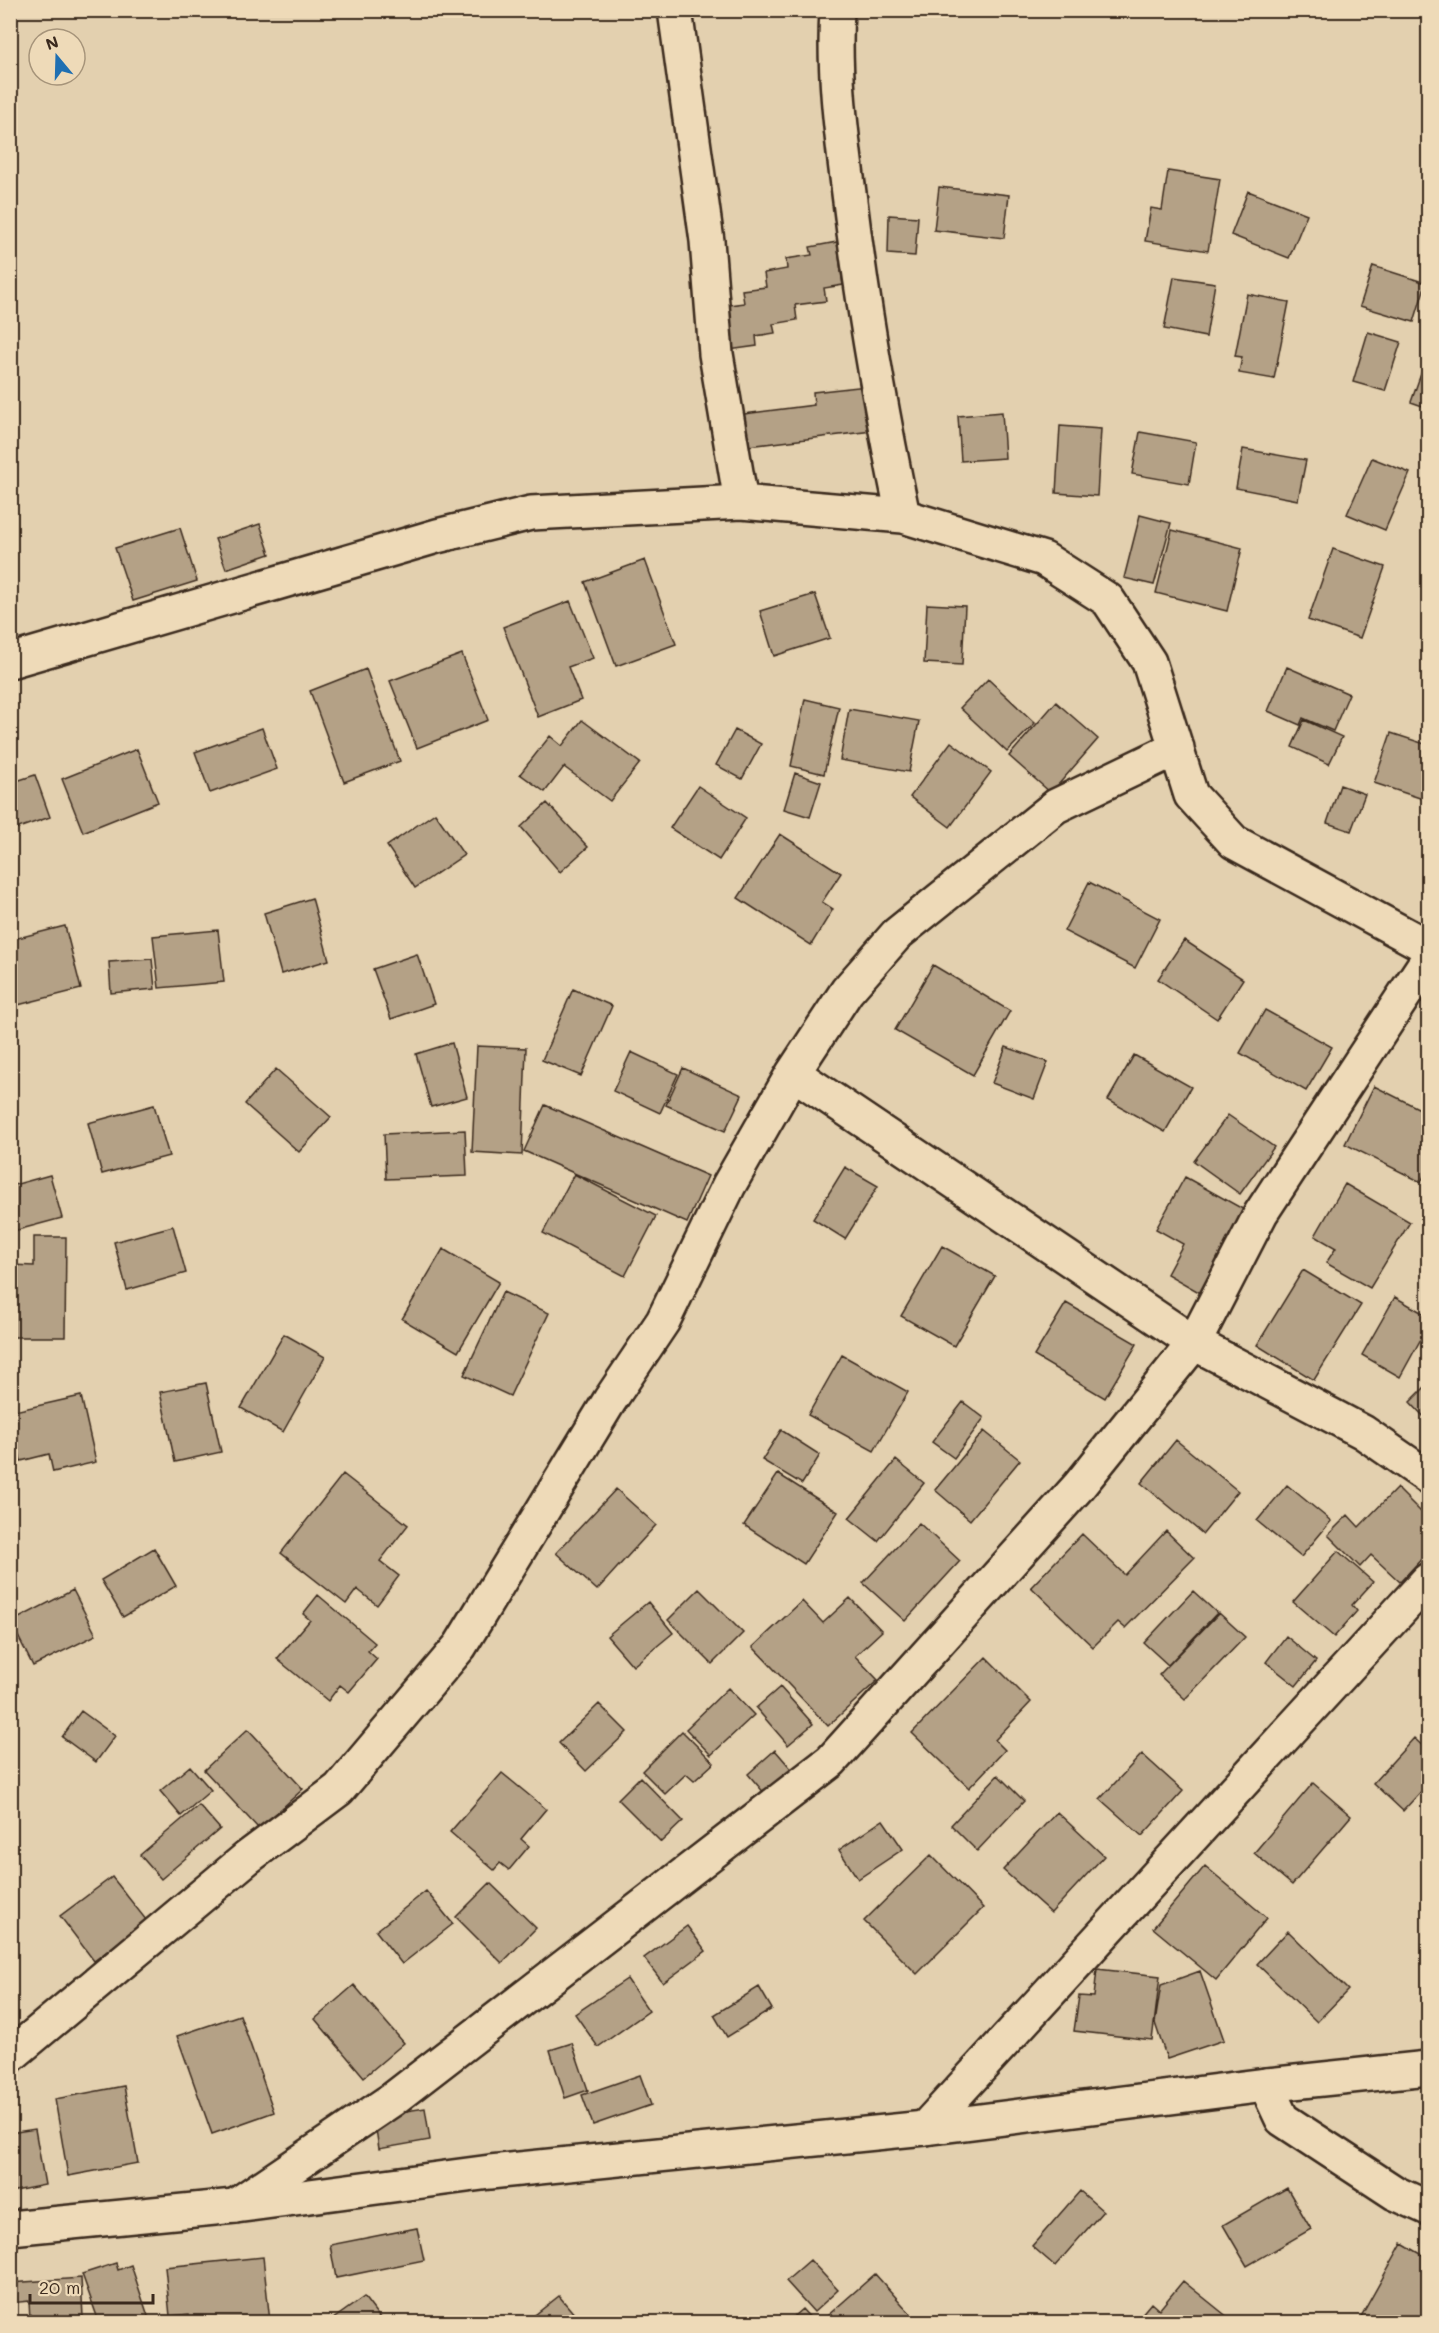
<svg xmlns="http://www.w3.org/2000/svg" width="1439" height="2333" font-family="Mali,sans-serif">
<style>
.building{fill:#b4a186;stroke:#3b2a1e;stroke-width:1.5}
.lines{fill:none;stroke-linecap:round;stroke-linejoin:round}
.street-casing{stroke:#3b2a1e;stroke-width:38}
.highway-casing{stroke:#3b2a1e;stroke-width:38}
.street{stroke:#eedab8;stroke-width:33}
.highway{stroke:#eedab8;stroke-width:33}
</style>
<rect width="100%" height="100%" fill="#e3d0af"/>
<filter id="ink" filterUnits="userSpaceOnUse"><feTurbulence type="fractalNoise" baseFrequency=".0167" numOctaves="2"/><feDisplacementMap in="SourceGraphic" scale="12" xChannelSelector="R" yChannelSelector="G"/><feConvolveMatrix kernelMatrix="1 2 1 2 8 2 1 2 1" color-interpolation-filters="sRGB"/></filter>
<g filter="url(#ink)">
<path class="building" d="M1168 171 1220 179 1208 251 1145 241 1151 208 1162 210Z
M939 187 1009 195 1004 238 934 230Z
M1248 191 1307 214 1289 258 1231 235Z
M889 215 918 217 915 256 888 254Z
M837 242 843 285 824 288 826 301 795 305 797 320 773 324 775 333 756 336 757 346 729 350 722 306 744 303 742 290 766 287 764 273 787 269 786 259 812 255 810 247Z
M1373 266 1426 283 1414 322 1360 306Z
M1174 277 1215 283 1206 337 1164 329Z
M1247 294 1289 302 1274 379 1239 373 1242 357 1235 356Z
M1368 332 1401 342 1385 391 1353 382Z
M1428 354V408L1411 402Z
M867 386 872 431 748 446 744 414 814 405 813 392Z
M1002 412 1005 458 961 461 958 416Z
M1060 426 1101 429 1097 496 1056 493Z
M1140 432 1196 442 1189 484 1132 474Z
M1243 449 1306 460 1298 500 1236 488Z
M1372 458 1410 473 1385 530 1347 514Z
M1140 515 1171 523 1154 585 1124 578Z
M260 524 270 554 226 569 215 539Z
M180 528 197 581 133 601 115 548Z
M1172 530 1242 548 1227 611 1156 593Z
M1333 549 1385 567 1360 638 1308 620Z
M645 560 676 644 616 666 585 582Z
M815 594 830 638 774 656 760 611Z
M570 601 593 658 568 667 581 700 538 717 503 627Z
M927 604 965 606 962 665 924 663Z
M462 654 488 720 417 748 390 681Z
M1287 667 1349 694 1333 731 1303 718 1300 725 1268 711Z
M366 669 400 761 344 782 310 691Z
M988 679 1035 723 1007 752 960 708Z
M805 699 839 707 824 774 791 766Z
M1056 702 1098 739 1051 793 1009 756Z
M849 709 919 721 909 772 840 760Z
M582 720 640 763 610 801 564 767 545 792 520 774 550 736 562 746Z
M1304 720 1342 737 1329 764 1292 747Z
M262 728 277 769 210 793 195 752Z
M735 730 761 744 742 779 716 765Z
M1391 733 1428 745V783L1423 799 1374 783Z
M951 742 991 772 950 827 910 797Z
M137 749 158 802 83 832 62 779Z
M795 773 821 782 810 817 784 809Z
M35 775 50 817 10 831V783Z
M1340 785 1365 794 1351 831 1327 823Z
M698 786 746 818 719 860 670 828Z
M547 803 588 847 560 872 521 827Z
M435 813 464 855 415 888 387 846Z
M780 834 841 873 822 902 833 909 811 945 738 898Z
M1089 882 1160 919 1135 968 1064 931Z
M312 898 329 960 281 974 264 913Z
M65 926 81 989 10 1007V940Z
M218 930 224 982 159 988 153 936Z
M1184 940 1243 979 1217 1019 1158 979Z
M417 954 434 1004 391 1019 373 969Z
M152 959 155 989 111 993 109 962Z
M933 965 1010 1011 973 1075 895 1030Z
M573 989 612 1006 581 1076 542 1060Z
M1265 1010 1332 1047 1306 1091 1240 1053Z
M452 1043 467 1097 431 1107 416 1054Z
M477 1046 526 1048 522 1155 472 1152Z
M1006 1047 1048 1062 1034 1099 992 1083Z
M631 1052 678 1074 660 1113 613 1091Z
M1134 1055 1191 1087 1165 1132 1108 1100Z
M683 1068 742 1095 725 1131 666 1105Z
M276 1069 331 1117 299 1152 245 1104Z
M1374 1086 1428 1113V1168L1421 1182 1345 1144Z
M154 1105 169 1156 102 1174 88 1123Z
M545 1105 708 1176 687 1223 524 1151Z
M1228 1115 1274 1147 1240 1194 1194 1161Z
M465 1130 467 1176 386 1179 384 1134Z
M845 1167 878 1186 845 1239 813 1219Z
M574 1174 656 1216 625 1276 543 1233Z
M50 1175 62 1218 10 1232V1186Z
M1185 1177 1250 1213 1204 1295 1167 1274 1183 1244 1156 1229Z
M1345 1184 1410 1222 1370 1288 1326 1263 1336 1248 1315 1236Z
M173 1226 186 1273 127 1290 114 1242Z
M34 1237H66L65 1337H11L12 1265 34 1266Z
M942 1246 995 1276 954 1346 901 1316Z
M443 1249 499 1282 458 1352 402 1319Z
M1303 1270 1361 1305 1314 1380 1257 1345Z
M503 1292 549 1313 510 1396 464 1375Z
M1395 1297 1428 1316V1326L1400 1377 1362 1355Z
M1066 1303 1137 1344 1105 1398 1034 1356Z
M284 1334 325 1357 283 1432 241 1408Z
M842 1355 908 1392 874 1451 808 1415Z
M206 1383 221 1452 175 1462 160 1392Z
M1428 1384V1421L1410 1402Z
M81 1396 96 1462 53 1472 49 1454 21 1461 16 1439 10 1441V1412Z
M963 1402 984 1418 954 1458 932 1442Z
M781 1430 820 1455 802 1484 762 1460Z
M984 1431 1020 1460 970 1520 935 1490Z
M1176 1440 1238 1491 1203 1534 1141 1483Z
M896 1460 924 1483 878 1541 849 1518Z
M343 1474 408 1525 380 1561 399 1576 377 1605 357 1589 346 1604 281 1553Z
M778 1474 838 1512 804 1564 744 1525Z
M1287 1485 1331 1521 1301 1557 1257 1521Z
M1397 1488 1428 1519V1552L1400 1582 1371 1555 1360 1567 1328 1535 1348 1515 1359 1527Z
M616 1489 656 1525 597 1590 556 1553Z
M919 1523 960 1561 905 1621 863 1583Z
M1166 1531 1194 1558 1125 1628 1118 1622 1093 1647 1031 1587 1082 1534 1125 1575Z
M154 1548 176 1586 123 1617 101 1580Z
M1338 1551 1373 1582 1352 1605 1357 1611 1334 1637 1293 1602Z
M699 1589 743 1633 712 1664 668 1620Z
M73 1590 96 1635 33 1666 11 1622Z
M1193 1591 1217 1613 1168 1665 1144 1643Z
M318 1595 375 1643 368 1651 377 1659 349 1692 340 1685 328 1701 277 1659 310 1620 303 1614Z
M850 1598 882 1631 855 1656 878 1680 828 1726 753 1647 802 1601 823 1623Z
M648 1602 673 1633 633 1666 607 1636Z
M1219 1613 1245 1637 1185 1699 1159 1675Z
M1286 1636 1316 1661 1296 1686 1266 1662Z
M986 1657 1031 1702 995 1740 1005 1750 969 1788 912 1733Z
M780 1687 813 1724 788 1745 756 1708Z
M728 1688 754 1715 711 1755 686 1729Z
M599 1704 627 1732 586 1771 559 1743Z
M81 1711 115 1736 96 1762 62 1737Z
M248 1729 303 1789 259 1829 204 1770Z
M682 1731 714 1763 694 1781 686 1774 665 1794 642 1771Z
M1414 1738 1428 1751V1784L1403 1811 1373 1783Z
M775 1750 794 1772 766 1795 748 1774Z
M1142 1754 1183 1791 1142 1836 1100 1799Z
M190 1766 211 1790 181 1816 160 1791Z
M502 1773 546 1809 521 1839 529 1846 509 1870 500 1863 494 1870 450 1832Z
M998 1775 1024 1801 977 1851 951 1825Z
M640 1777 683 1821 661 1842 618 1799Z
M1313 1783 1351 1816 1292 1885 1254 1853Z
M199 1805 220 1829 161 1879 140 1855Z
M1057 1812 1104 1856 1051 1913 1003 1870Z
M883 1820 903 1849 858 1879 839 1850Z
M931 1855 983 1908 917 1974 864 1921Z
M1205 1866 1267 1918 1216 1980 1153 1928Z
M112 1877 147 1921 94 1961 60 1916Z
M490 1883 536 1928 502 1963 456 1917Z
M426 1891 453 1924 402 1964 376 1931Z
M687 1926 706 1951 663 1983 644 1958Z
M1288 1931 1348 1990 1317 2022 1257 1964Z
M1097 1969 1160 1976 1152 2040 1074 2031 1079 1996 1094 1997Z
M1200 1971 1224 2040 1167 2059 1155 2023 1161 1985Z
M627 1979 649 2011 598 2047 575 2014Z
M354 1985 404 2043 364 2077 315 2019Z
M759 1987 772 2009 727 2037 714 2015Z
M240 2015 274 2112 212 2134 177 2036Z
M572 2043 588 2090 565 2098 550 2050Z
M640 2075 651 2105 593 2125 582 2095Z
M124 2086 138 2163 68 2176 55 2099Z
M425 2108 430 2140 379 2149 374 2116Z
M35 2129 45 2185 10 2192V2133Z
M1287 2188 1311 2229 1247 2266 1223 2225Z
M1080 2191 1103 2211 1055 2266 1032 2246Z
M417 2228 424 2260 336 2278 330 2245Z
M1402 2243 1428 2258V2322H1358Z
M263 2257 270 2322H189V2314L170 2316 165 2267Z
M810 2260 838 2290 814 2312 786 2281Z
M116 2263 118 2270 131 2265 150 2322H99L82 2274Z
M875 2274 918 2322H831L826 2317Z
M81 2278 83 2317 30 2320 29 2301 10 2303V2283Z
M1183 2281 1229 2318 1225 2322H1135L1151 2303 1159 2310Z
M559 2296 581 2322H526Z
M364 2297 383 2322H329Z
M802 2309 814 2322H787Z"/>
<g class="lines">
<defs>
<path id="street" d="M675 10 707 241 716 354 741 502
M837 10C833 75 842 138 850 201 863 307 881 411 903 516
M10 661 437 536 531 513 741 502 903 516 1044 559 1108 600 1149 662 1191 795 1234 842 1428 947
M793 1073 1194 1343 1363 1432 1428 1477
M10 2056 247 1858 339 1789 460 1646 610 1400 663 1321 729 1185 793 1073 847 991 897 934 1056 806 1177 748
M1266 2085 1282 2119 1395 2193 1428 2208
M925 2128 1428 1580
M235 2206 393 2099 831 1761 1079 1486 1194 1343 1261 1213 1428 959"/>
<path id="highway" d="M10 2228 235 2206 490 2172 925 2128 1266 2085 1428 2068"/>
</defs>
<use href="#street" class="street-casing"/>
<use href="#highway" class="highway-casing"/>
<use href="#street" class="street"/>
<use href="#highway" class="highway"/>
</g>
</g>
<rect width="1439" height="2333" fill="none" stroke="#eedab8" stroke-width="36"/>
<rect x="18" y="18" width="1403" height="2297" fill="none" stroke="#3b2a1e" stroke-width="2" filter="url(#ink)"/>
<g transform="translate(57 57) rotate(341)"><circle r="28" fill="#eedab8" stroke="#a6947a" stroke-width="1.5"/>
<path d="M0-4.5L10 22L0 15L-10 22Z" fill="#1f6fb2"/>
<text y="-9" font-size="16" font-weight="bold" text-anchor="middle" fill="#3b2a1e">N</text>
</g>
<path d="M30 2294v9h123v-9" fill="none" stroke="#3b2a1e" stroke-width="3"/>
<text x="39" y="2294" font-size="18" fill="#3b2a1e" stroke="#eedab8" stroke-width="4.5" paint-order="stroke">20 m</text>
</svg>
